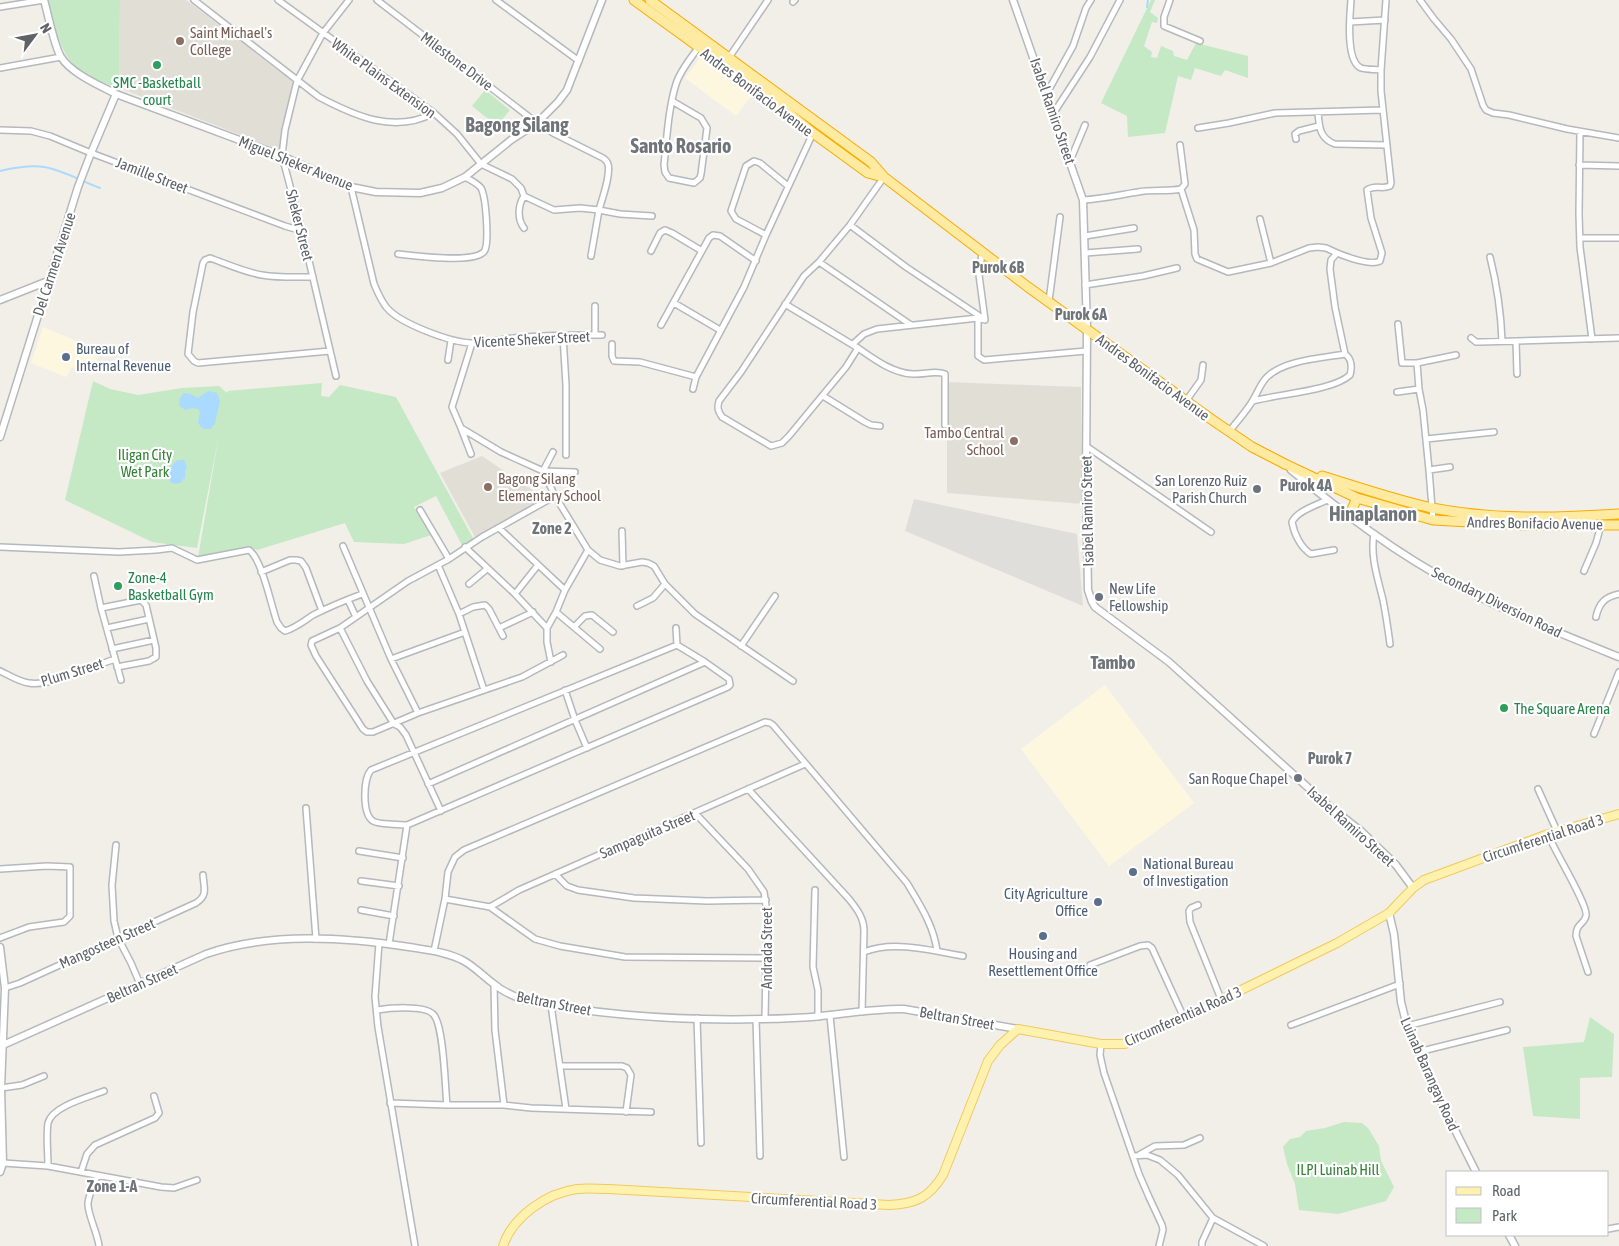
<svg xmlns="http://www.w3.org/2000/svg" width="1619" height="1246" font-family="'Asap Condensed',sans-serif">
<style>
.commercial{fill:#fef7e0}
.industrial{fill:#e0deda}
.education{fill:#e1ded6}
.green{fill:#c5e8c5}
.water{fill:#aadaff}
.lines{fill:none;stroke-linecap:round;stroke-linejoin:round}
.stream{stroke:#aadaff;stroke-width:2}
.minor-casing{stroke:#b5b8bc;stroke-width:8}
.tertiary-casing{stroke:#b5b8bc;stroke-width:9}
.primary-casing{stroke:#f2c960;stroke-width:10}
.trunk-casing{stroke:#f9ab00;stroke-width:11}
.minor{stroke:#fff;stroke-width:5}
.tertiary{stroke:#fff;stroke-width:6}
.primary{stroke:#fff2af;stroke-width:8}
.trunk{stroke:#feeaa1;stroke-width:9}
.education-dot{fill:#8d6e63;stroke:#fff;stroke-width:2}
.leisure-dot{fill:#2e9e5b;stroke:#fff;stroke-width:2}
.service-dot{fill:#5c6f8a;stroke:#fff;stroke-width:2}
.worship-dot{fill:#6b7280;stroke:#fff;stroke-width:2}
.labels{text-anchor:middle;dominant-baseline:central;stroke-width:4.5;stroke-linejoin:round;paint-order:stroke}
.education-label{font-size:15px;fill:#785e54;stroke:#fff;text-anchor:start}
.street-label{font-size:15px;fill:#5f6368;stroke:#fff}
.leisure-label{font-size:15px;fill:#27864d;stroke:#fff;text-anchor:start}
.service-label{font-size:15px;fill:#4e5e75;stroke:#fff;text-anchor:start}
.park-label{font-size:15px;fill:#348238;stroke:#fff}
.worship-label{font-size:15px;fill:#5b616d;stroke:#fff;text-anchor:end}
.neighbourhood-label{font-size:16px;font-weight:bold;fill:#70757a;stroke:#fff}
.quarter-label{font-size:18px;font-weight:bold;fill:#70757a;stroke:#fff}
.district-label{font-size:20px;font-weight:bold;fill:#70757a;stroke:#fff}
</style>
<rect width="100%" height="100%" fill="#f1efe8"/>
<path class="commercial" d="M701 57 752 95 736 116 685 78Z
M43 327 100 351 93 375 72 367 66 377 31 363Z
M1105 685 1194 803 1109 866 1021 749Z"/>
<path class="industrial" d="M914 499 1077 534 1083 606 905 531Z"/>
<path class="education" d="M120 0H186L294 82 279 150 119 88Z
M947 382 1081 387 1082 504 947 493Z
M482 456 547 500 476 539 440 473Z"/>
<path class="green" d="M47 0H120L119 88C64 71 61 51 47 0Z
M1151 0H1155L1150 12 1158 18 1157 23 1152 22 1144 46 1152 52 1151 57 1157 58 1161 46 1173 51 1174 56 1187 60 1196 43 1248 56V78L1225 70 1221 76 1195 68 1191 80 1178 76 1165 133 1128 137 1127 116 1101 103Z
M485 90 510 110 497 126 472 106Z
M93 381 110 389 138 395 182 388 219 386 227 393 228 391 322 383 321 396 329 397 340 385 396 397 474 540 463 547 436 496 414 507 431 535 404 544 354 542 345 523 257 550 248 546 198 558 219 435 197 548 152 542 65 500Z
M1590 1017 1614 1034 1612 1077 1580 1078V1119L1533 1116 1523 1047 1584 1042Z
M1344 1122 1362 1123 1368 1128 1379 1146 1381 1161 1394 1187 1386 1201 1338 1214 1299 1210 1295 1184 1287 1164 1283 1147 1290 1139 1300 1137 1306 1131 1325 1128Z"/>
<path class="water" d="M208 391 217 393 220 401 215 423 211 429H203L198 423 200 412 198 409 192 408 185 410 179 405 180 398 184 393 190 394 198 398Z
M178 460H184L187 467 185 471V478L183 479 182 482C165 490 164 468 178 460Z"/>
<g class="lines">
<path class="stream" d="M1147 7 1148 0
M0 171C13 168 31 165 44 167 63 170 81 181 100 188"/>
<defs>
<path id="minor" d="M194 0 319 97C355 116 394 134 434 113
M278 0 434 113 457 134 481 164 512 179 521 188 524 196C518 205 517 219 524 228
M377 0 537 123 555 134 603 158C606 160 607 161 608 164 611 175 602 199 599 210L620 214 652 216
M496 0 579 61
M1170 0 1164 17V26L1200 41
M1351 0C1350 14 1345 61 1361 68 1367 70 1375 69 1381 70
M1420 0 1434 19 1451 39 1471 69 1483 105 1486 110 1493 113 1509 115 1567 129 1619 138
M793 2 795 0
M0 7 44 0
M1350 22 1385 20
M728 59 768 0
M0 68 61 57
M1047 93 1073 46 1086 8 1091 0
M672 101 701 118 707 128 701 174 700 178 694 183 669 178 665 172 664 165C667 138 668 110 676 84 680 71 690 59 698 48
M1318 112C1319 127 1320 139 1335 144L1387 145
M1053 114 1090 57 1120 0
M1198 128 1229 123 1275 113 1382 110
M0 130 31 131 50 136 91 153 285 226 302 231
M1580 132 1579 214 1580 247 1592 339
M1296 139 1295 134 1299 131 1319 126
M1070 161 1085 125
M1579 165 1619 166
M351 187 374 284C378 293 381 301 387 308 401 324 450 342 471 343 489 344 507 337 525 337 550 335 576 335 602 335
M1181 189 1194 230 1195 254 1197 259 1228 272 1271 263 1309 248 1318 247 1326 248 1337 253 1331 260 1330 269 1335 307 1345 354C1352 359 1352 368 1350 375 1333 391 1277 394 1253 401
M524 196 554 210 580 208 599 210 591 256
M1083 200C1102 199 1119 195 1138 192 1152 189 1166 192 1181 189L1185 184 1180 145
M1260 219 1271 263
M850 225 906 267 981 317
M766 235 736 219 731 211 746 166 754 161 760 163 788 186
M1085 236 1134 228
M1580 238H1619
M651 251 660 233 665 230 672 233 702 251
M1085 253 1138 249
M1337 253C1347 257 1371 266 1380 261L1382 253 1371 218 1367 190C1375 184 1381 190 1390 186L1391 183 1381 91V70L1386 0
M398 254C417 256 462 262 479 255 482 253 484 253 485 250 489 240 486 197 481 188 477 183 470 180 465 177
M1490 257C1497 285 1501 313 1502 341
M819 262 911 325
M313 277C296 277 279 278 262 275 244 272 227 264 210 258L205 260 203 263 193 312 188 354 194 361 198 363 330 351
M1085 285 1143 276 1177 268
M1049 301 1060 217
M674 303 720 330
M785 304 858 348 846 367 789 436 782 443 771 446 722 417C718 411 717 408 719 401L741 372 804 276 819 262 850 225 884 177
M595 306V335
M978 318V356L984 360 1086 351
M1398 324 1402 363H1417L1456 355
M661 325 709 238 713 235 720 236 756 261
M563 336 566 385V455
M1471 338 1476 342H1480L1619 338
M1516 341 1517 374
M472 343 452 407 461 428 501 452 543 471 555 496 588 550 600 560 620 566 642 562 648 563 654 566 665 584 695 614 793 681
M612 344V356L614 361 640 362 696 377
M853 344 864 334 877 329 978 318 985 320 979 275 982 253
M858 348C874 359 892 373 913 374 923 375 935 370 945 374V425
M448 360 451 340
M1417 363 1419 389 1423 410 1429 470 1433 520
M336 376 302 231 282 156 285 130 297 81 323 33 349 0
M693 389 696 377 744 287 766 235 813 133
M1397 392 1419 389
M823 396 865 422 871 425 880 426
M1186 401 1201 380 1203 365
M461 428 471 454
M1229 432C1237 421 1247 411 1253 400 1258 392 1260 384 1267 377 1284 360 1322 358 1345 354
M1426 439 1494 432
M1086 446 1211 532
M553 452 543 471 575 472
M1429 470 1450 467
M555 496 482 537 449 559 408 581 340 628 312 641 311 645 316 656 363 729 367 732H373L418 713 522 677 563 655
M1327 500C1317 505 1297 511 1292 522 1294 534 1301 548 1311 554L1334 550
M420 510 449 559
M499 528 565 590
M622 531 623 566
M1374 534C1370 557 1378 579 1383 600 1386 615 1388 629 1390 644
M343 546 391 659 418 713
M0 547 119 552 156 550 172 548 197 560 249 550C262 559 271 605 277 622L281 628 285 631C296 628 304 621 313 615 329 607 346 600 362 594
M465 547 515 594 547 628
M438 565 459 614 484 690
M1584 571 1596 543 1601 525
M261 572 290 560H296L301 561 306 568 322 611
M94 576 101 608 121 680
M469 584 487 569
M515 594 538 565
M348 600 356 617
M637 606 653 598 665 584
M101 608 141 600 146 605 156 648V657L149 661 117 667
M556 612 565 590 588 550
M459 614 473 607 485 605 489 609 503 636
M1596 617C1599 603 1605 597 1619 594
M574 627 585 616 592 615 613 632
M107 628 149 619
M340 628 367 681 394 724 400 727 406 735 441 811
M499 628 533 612
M676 628 677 645 705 662 729 679 730 685 728 687 407 825C399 824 379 825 373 821 362 814 363 779 371 770L677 645
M741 646 775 596
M112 649 154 640
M391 659 465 632
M551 662 547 642V628L556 612 600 649
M0 671C9 675 19 682 29 683 51 687 93 666 115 659
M565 690 575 720 587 748
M1594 734 1619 672
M428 784 705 662
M748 789 849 899C857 909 864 918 864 931L862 1012
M1538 789 1557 831
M306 808 316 939
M695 813 748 869 764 892 767 912 765 1019
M1548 834C1553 849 1589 906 1586 916 1584 925 1576 923 1576 936L1588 972
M116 845 112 885 114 921 118 938 131 963 140 984
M359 851 403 858
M0 869 47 866 70 867V916L64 922 29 927 0 938
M555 874 567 886 578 890 634 898 707 901 766 900
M361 881 399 886
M815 890 813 967 818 990V1017
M445 899 490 907 535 939 560 946 625 957 766 958
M1198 905 1191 908 1189 911 1190 922 1221 999
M490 907 519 890 805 764
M361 910 394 916
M379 943 375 997 378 1027 415 1246
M389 944 407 825
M434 951 445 899 448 872 455 857 464 850 765 722 770 723 773 725 907 883C920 905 934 926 937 951
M864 952C894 940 933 951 963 956
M1090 965 1140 946 1148 945 1152 948 1184 1018
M494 985 495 1030 504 1105
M5 988 20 983 196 903C208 895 204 889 203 875
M551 1005 566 1109
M377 1010C389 1008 424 1005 433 1014 444 1024 445 1088 447 1105
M830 1016 844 1157
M697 1018 701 1143
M756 1019 760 1156
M1291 1025 1400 984
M1407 1026 1500 1002
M1101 1044 1100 1055 1104 1073 1139 1174 1149 1197 1162 1225 1163 1230 1159 1246
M1418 1052 1507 1030
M560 1066H622L627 1068 631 1075 626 1112
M1 1088 22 1085 44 1076
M390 1103 447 1105H504L531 1108 651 1112
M1139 1155 1155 1146 1184 1145 1200 1138
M1133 1156 1147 1155 1160 1160 1178 1175 1213 1218 1264 1246
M3 1163 48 1166 161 1187 174 1188 197 1180
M48 1166C48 1152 46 1136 48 1123 52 1106 89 1097 104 1091
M81 1172 87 1154 95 1145 155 1118 159 1113 154 1096
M97 1176C94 1184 89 1194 88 1203 87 1213 98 1234 99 1246
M1608 1229 1619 1227
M1202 1246V1242L1213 1218"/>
<path id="tertiary" d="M44 0C48 14 54 46 61 57 72 74 99 85 116 94L282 156 351 187 376 192 420 193 442 188 465 177 511 140 537 123 558 102 567 90 602 0
M1013 0 1083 200 1087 329 1086 479 1088 590 1092 602 1095 607 1169 662 1324 802 1361 831 1396 865 1413 888
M0 300 48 281
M0 437 78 187 91 153 116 94
M1291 470C1343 513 1397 554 1456 585 1508 613 1564 635 1619 657
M1389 913 1394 934 1401 1002 1407 1026 1442 1104 1476 1172
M0 947 5 988 1 1088 3 1163 0 1172
M3 1045 206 954C269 932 344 937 409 947 427 950 448 952 464 961 475 967 484 977 494 984 503 992 513 996 524 1000 612 1018 704 1022 794 1018 831 1017 867 1008 904 1009L1018 1029
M1509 1235 1515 1246"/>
<path id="primary" d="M503 1246C513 1216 547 1193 577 1189 588 1188 598 1189 609 1189L889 1205C915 1204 929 1198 943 1175L988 1061 1000 1045 1018 1029 1101 1044H1125L1184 1018 1337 943 1389 913 1413 888 1424 880 1548 834 1619 814"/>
<path id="trunk" d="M634 0 779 105 813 133 868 173 883 177
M650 0 871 162 884 177 1028 287 1211 419 1252 447 1285 464 1357 498 1433 520 1524 525H1619
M1322 476C1358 487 1395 500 1432 508 1493 520 1557 518 1619 514
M1349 516 1357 498"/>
</defs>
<use href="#minor" class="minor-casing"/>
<use href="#tertiary" class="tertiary-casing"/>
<use href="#primary" class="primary-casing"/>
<use href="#trunk" class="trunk-casing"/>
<use href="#minor" class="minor"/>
<use href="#tertiary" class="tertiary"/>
<use href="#primary" class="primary"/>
<use href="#trunk" class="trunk"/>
</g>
<g class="education-dot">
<circle cx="180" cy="41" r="5"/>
<circle cx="1014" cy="441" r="5"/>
<circle cx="488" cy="487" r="5"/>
</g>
<g class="leisure-dot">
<circle cx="157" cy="65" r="5"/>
<circle cx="118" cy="586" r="5"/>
<circle cx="1504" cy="708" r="5"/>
</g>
<g class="service-dot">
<circle cx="66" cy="357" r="5"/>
<circle cx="1133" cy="872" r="5"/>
<circle cx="1098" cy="902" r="5"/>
<circle cx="1043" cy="936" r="5"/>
</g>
<g class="worship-dot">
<circle cx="1257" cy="489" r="5"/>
<circle cx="1099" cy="597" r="5"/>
<circle cx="1298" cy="778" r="5"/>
</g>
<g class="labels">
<g class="education-label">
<text x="190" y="32">Saint Michael's<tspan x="190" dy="17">College</tspan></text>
<text x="1004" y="432" text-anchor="end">Tambo Central<tspan x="1004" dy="17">School</tspan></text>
<text x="498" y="478">Bagong Silang<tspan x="498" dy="17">Elementary School</tspan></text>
</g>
<g class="street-label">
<text transform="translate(457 61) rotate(37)">Milestone Drive</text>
<text transform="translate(384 78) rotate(36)">White Plains Extension</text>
<text transform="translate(757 92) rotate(37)">Andres Bonifacio Avenue</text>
<text transform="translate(1053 111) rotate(71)">Isabel Ramiro Street</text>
<text transform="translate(296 163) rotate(22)">Miguel Sheker Avenue</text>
<text transform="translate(152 175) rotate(21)">Jamille Street</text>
<text transform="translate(300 225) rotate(76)">Sheker Street</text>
<text transform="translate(54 264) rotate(-72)">Del Carmen Avenue</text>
<text transform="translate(532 339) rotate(-3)">Vicente Sheker Street</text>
<text transform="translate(1153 377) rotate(36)">Andres Bonifacio Avenue</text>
<text transform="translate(1087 511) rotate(-91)">Isabel Ramiro Street</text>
<text transform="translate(1535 523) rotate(1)">Andres Bonifacio Avenue</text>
<text transform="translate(1497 602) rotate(26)">Secondary Diversion Road</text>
<text transform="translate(72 672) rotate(-17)">Plum Street</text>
<text transform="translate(1351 826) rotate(42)">Isabel Ramiro Street</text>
<text transform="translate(647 834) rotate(-23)">Sampaguita Street</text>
<text transform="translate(1543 838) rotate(-18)">Circumferential Road 3</text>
<text transform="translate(107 943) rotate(-24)">Mangosteen Street</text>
<text transform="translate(766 948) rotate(-90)">Andrada Street</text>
<text transform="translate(142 983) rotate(-24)">Beltran Street</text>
<text transform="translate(554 1003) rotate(11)">Beltran Street</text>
<text transform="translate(1183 1016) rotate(-24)">Circumferential Road 3</text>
<text transform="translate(957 1018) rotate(10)">Beltran Street</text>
<text transform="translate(1430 1074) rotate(66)">Luinab Barangay Road</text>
<text transform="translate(814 1201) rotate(3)">Circumferential Road 3</text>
</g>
<g class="leisure-label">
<text x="157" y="82" text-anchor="middle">SMC -Basketball<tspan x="157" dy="17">court</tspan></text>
<text x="128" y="577">Zone-4<tspan x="128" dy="17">Basketball Gym</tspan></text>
<text x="1514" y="708">The Square Arena</text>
</g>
<g class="service-label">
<text x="76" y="348">Bureau of<tspan x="76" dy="17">Internal Revenue</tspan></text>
<text x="1143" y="863">National Bureau<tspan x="1143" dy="17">of Investigation</tspan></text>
<text x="1088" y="893" text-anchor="end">City Agriculture<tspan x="1088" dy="17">Office</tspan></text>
<text x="1043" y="953" text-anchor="middle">Housing and<tspan x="1043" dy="17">Resettlement Office</tspan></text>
</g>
<g class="park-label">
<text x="145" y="454">Iligan City<tspan x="145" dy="17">Wet Park</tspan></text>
<text x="1338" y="1169">ILPI Luinab Hill</text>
</g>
<g class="worship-label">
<text x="1247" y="480">San Lorenzo Ruiz<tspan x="1247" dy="17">Parish Church</tspan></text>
<text x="1109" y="588" text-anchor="start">New Life<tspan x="1109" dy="17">Fellowship</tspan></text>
<text x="1288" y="778">San Roque Chapel</text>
</g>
<g class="neighbourhood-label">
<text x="998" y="267">Purok 6B</text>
<text x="1081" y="314">Purok 6A</text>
<text x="1306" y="485">Purok 4A</text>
<text x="552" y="528">Zone 2</text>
<text x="1330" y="758">Purok 7</text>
<text x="112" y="1186">Zone 1-A</text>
</g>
<g class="quarter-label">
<text x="1113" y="662">Tambo</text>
</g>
<g class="district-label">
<text x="517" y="124">Bagong Silang</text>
<text x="681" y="145">Santo Rosario</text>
<text x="1373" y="513">Hinaplanon</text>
</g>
</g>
<rect x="1446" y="1171" width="162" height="65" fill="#ffffff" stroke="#bfc1c3"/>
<rect x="1456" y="1187" width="25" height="8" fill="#fff2af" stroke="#bfc1c3"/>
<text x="1492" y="1196" font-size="15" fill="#5f6368">Road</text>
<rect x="1456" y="1208" width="25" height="15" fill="#c5e8c5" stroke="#bfc1c3"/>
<text x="1492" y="1221" font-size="15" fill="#5f6368">Park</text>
<g transform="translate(35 35) rotate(58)" stroke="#ffffff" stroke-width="4" paint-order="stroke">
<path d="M0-4L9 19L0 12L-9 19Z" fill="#5f6368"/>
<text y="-8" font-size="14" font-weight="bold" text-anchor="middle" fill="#5f6368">N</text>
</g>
</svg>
